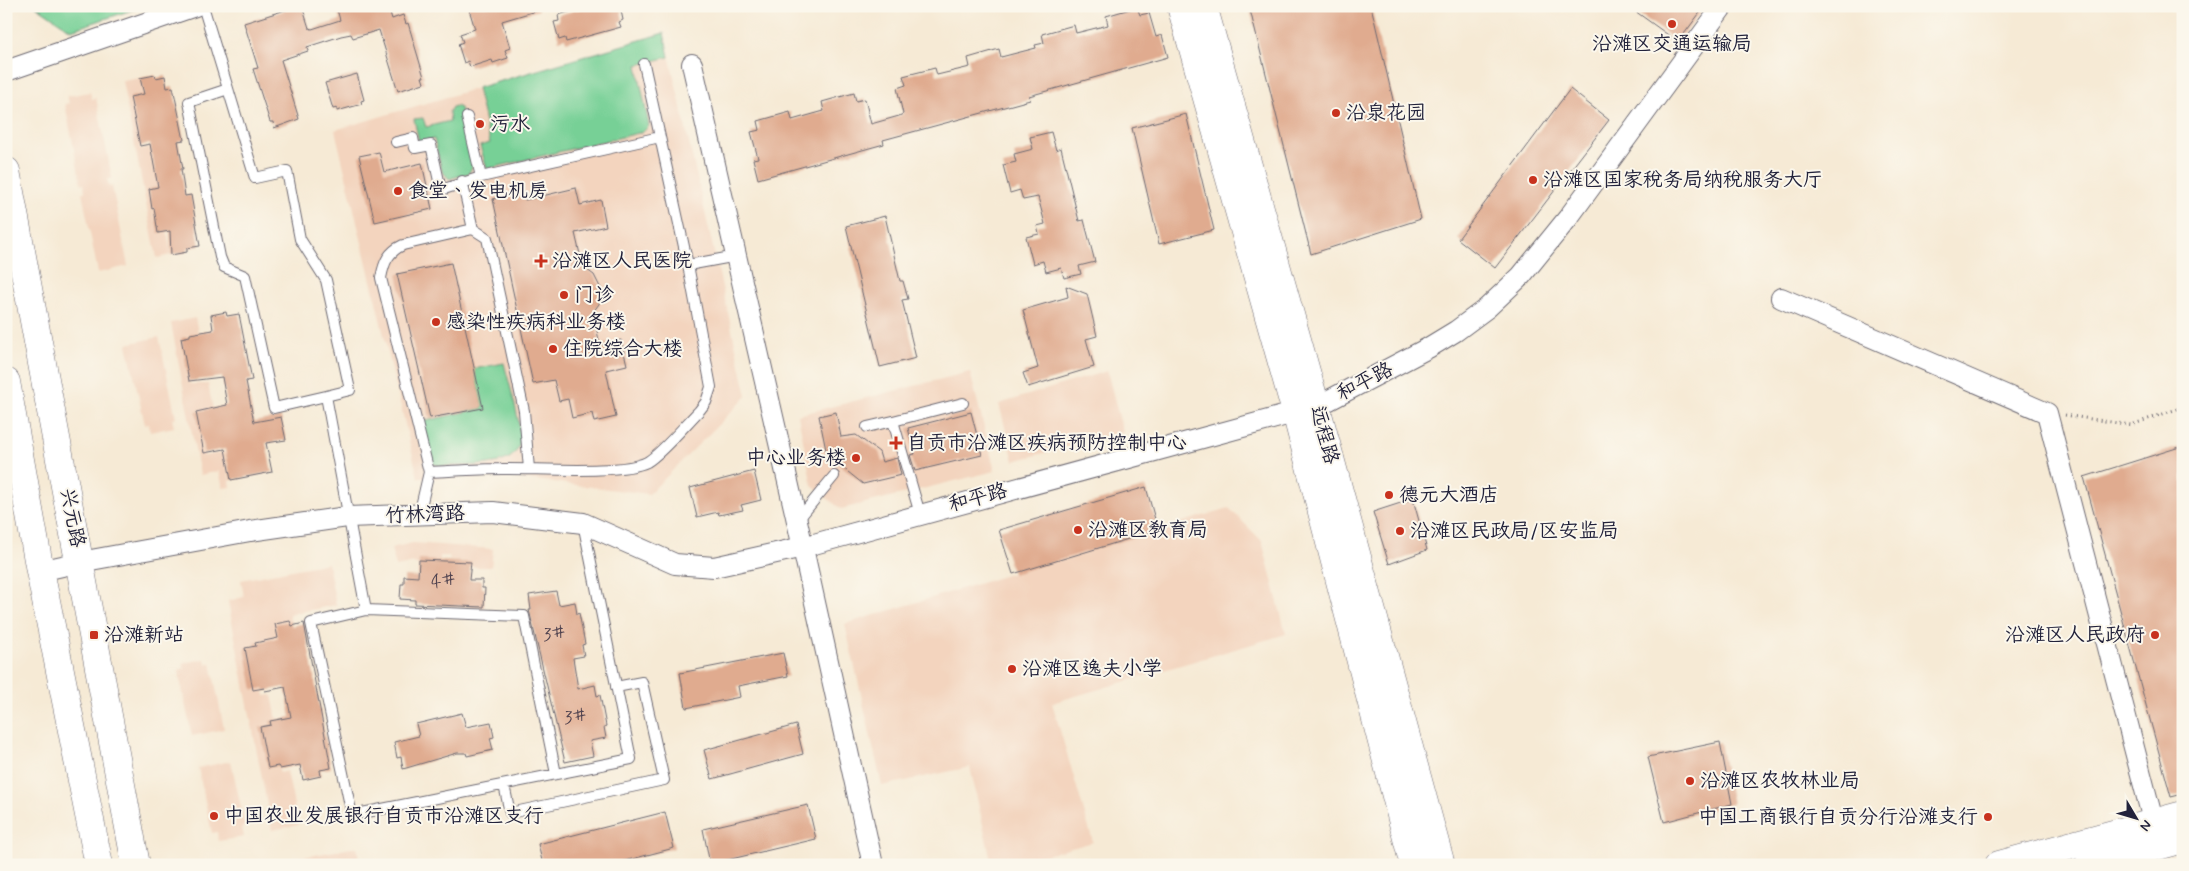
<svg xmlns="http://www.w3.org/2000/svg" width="2189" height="871" font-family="Mynerve,'LXGW WenKai TC',sans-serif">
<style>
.built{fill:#f3d4be}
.green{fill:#77d096;stroke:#4c7968}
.building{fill:#e0ab8f}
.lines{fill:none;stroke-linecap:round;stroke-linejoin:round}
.service-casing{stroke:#6c6871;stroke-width:12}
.minor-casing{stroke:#6c6871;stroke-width:22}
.secondary-casing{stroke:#6c6871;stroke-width:29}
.primary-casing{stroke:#6c6871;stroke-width:29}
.path{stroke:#6c6871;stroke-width:3;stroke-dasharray:1 4;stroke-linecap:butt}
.service{stroke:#fff;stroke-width:10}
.minor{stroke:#fff;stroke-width:20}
.secondary{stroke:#fff;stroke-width:28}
.primary{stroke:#fff;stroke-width:28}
.poi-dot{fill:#c8321e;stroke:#fbf7ec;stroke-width:2}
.labels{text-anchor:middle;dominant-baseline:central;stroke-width:4;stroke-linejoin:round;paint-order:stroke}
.number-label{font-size:18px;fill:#524450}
.poi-label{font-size:20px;fill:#22223b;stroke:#fbf7ec;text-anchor:start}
.street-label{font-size:20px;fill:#22223b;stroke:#fbf7ec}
</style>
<rect width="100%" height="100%" fill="#fbf7ec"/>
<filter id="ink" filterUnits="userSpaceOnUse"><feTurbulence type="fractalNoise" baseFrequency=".02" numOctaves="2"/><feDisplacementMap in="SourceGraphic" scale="10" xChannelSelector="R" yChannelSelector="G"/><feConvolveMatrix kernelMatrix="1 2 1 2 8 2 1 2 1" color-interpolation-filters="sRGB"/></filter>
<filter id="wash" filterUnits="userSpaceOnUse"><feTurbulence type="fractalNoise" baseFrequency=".0096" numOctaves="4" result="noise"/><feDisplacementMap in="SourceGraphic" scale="20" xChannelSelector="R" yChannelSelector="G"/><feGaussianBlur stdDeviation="1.12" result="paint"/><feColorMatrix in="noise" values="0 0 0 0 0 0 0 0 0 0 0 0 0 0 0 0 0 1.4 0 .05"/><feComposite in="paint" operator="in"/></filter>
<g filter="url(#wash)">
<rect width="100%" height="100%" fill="#f6ead5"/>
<path class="built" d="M664 33 747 396 649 494 519 478H418L335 130Z
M140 78 144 94 130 97 140 149 150 148 153 162 158 187 149 189 158 233 167 232 171 255 157 258 122 81Z
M90 92 92 99 96 98 112 178 107 179 109 187 112 186 128 266 98 273 82 192H85L84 184H81L65 104 69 103 67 96Z
M195 318 198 332 181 338 190 384H208L213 409 196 412 204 456 225 452 231 487 223 488 219 471 200 475 171 323Z
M159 337 176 418 172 419 174 427 150 432 149 424 145 425 127 344Z
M1107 371 1123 432 1014 461 999 404Z
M970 372 995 471 841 509 812 486 798 415Z
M1229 508 1262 541 1286 634 1052 703 1093 842 1010 865H992L970 767 882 786 845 624Z
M413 543 493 549 491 567H470V562L449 560 450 556H440V561L419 565 414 563 396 567 391 548Z
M328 563 336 605 289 614 290 621 275 625 278 638 255 643 265 696 272 695 277 720 270 721 271 725 260 727 268 768 278 766 280 773 287 771 298 825 272 830 228 601 244 597 241 580Z
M205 659 206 664 211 663 224 729 192 736 178 670 184 669 183 663Z
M231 761 245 826 242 827 244 837 218 841 217 832 212 833 198 768Z
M357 847 360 865H261Z"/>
<path class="green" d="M36 6H144L71 30Z
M664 33 669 57 637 65 649 126 643 132 487 169 480 146 490 143 477 88Z
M456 106 460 108 473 165 469 173 449 179 442 171 434 139 419 142 414 119 423 118 426 127 450 121 449 112 452 107Z
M504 363C508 380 523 428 520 443 518 450 512 458 505 460 485 467 460 465 439 466L432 463 421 422 483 408 474 369Z"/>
<g id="blocks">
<path class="building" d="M298 6H302L309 28 312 29 340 20 336 6H388L392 19 403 15 406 24 408 23 424 77H422L424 83 398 91 379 30 353 38 351 34 341 36 307 47 308 51 281 60 299 119 274 128 273 122H270L253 69 258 68 244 23Z
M468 6H538L539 10 502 21 510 48 505 50 508 58 493 63 492 60 470 67 468 61 464 63 458 44 463 42 460 34 475 29Z
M590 6H620L623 20 619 22 621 27 566 42 565 38 559 40 554 22 559 21 558 15Z
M1249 6H1371L1421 219 1311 254Z
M1628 6H1705L1678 42Z
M1137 7 1140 15 1149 13 1156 37 1162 35 1168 57 1029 96 1030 100 883 140 884 144 758 179 753 159 758 158 751 132 760 130 758 121 790 112 792 120 824 111 822 102 854 93 856 101 865 99 871 124 899 116 903 114 897 88 906 85 903 76 935 68 937 75 970 67 968 58 999 49 1001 57 1036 48 1035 45 1044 43 1042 34 1074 25 1076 33 1108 25 1106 16Z
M357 74 364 100 361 101 362 104 337 111V108L333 109 325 83Z
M155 75 156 78 165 76 167 88 173 87 184 140 178 141 183 169H181L185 196 191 195 200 246 187 248V252L171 255 170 231 158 233 154 208 152 209 149 189 158 187 150 144 140 146 130 97 144 94 140 78Z
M1570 89 1609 120 1495 268 1458 239Z
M1186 114 1214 230 1159 244 1132 128Z
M1051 132 1056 150 1061 148 1079 221 1084 220 1095 262 1079 266 1081 274 1064 278 1061 268 1046 272 1043 261 1033 264 1026 237 1039 234 1037 226 1045 224 1038 197 1023 200 1020 190 1010 193 1003 165 1016 162 1014 154 1033 149 1030 137Z
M379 152 384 172 422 163 432 209 375 222 359 156Z
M576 188 580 205 601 200 606 226 575 233 583 267 594 275 601 289 599 304 593 312 600 345 621 340 627 365 606 370 616 417 594 422 592 413 572 418 568 399 559 401 554 380 533 384 493 199 523 192 525 200Z
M885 216 900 281H903L908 299 902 300 916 358 880 367 846 226Z
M451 263 483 408 430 418 397 274Z
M1066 286 1087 294 1097 336 1086 339 1094 367 1028 387 1023 373 1038 368 1023 310 1068 297Z
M226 312 227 316 239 314 252 380 246 381 254 422 281 417 286 440 266 443 272 472 231 480 225 449 204 453 196 412 227 405 222 377 189 381 181 338 190 336V334L213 330 211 315Z
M836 412 841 437 856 435 879 452 882 462 897 458 901 475 863 484 827 455 819 416Z
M971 412 982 455 915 471 910 455 915 454 908 428Z
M2183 446V794L2171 797 2084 477Z
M754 471 761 500 741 505 743 510 719 515 718 512 697 517 690 488Z
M1146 487 1158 530 1013 574 999 530Z
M1413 499 1427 550 1389 564 1373 512Z
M419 560 471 562 469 580H482V588H485L484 607 415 604V600L400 599 401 584H404V576L418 577Z
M556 591 559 605 575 602 577 614 579 613 585 644 582 645 584 656 573 658 578 689 595 685 597 696 600 695 606 726 604 727 606 738 590 741 593 756 565 762 529 610H531L529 595Z
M290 621 292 626 304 623 331 768 320 770 321 776 303 780 300 765 280 769 278 766 268 768 260 727 271 725 270 721 291 717 285 687 265 691 264 688 253 690 245 648 256 646 255 643 278 638 275 624Z
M783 653 788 676 738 686 740 697 686 708 680 673Z
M462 713 466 727 491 722 494 737 490 738 493 750 467 756 466 753H457L403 769 401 757 397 758 394 742 419 736 416 724Z
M796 725 803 754 712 779 704 750Z
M1720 742 1732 804 1664 822 1648 757Z
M808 805 816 839 710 864 703 829Z
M665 812 674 848 609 865H543L538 844Z"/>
</g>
</g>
<g filter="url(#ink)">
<use href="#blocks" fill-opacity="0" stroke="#6c6871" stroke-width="1"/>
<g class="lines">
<defs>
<path id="service" d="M203 6 255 178 287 171 300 239 326 280 350 390 326 396 366 610
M644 64 688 265
M228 89 189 102 220 257 224 267 245 276 274 408 326 396
M467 117 481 177
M396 142 413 138 415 148 431 145 441 190 481 177 660 137
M462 181 473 229
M867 427 893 421
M529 469 524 411 487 238 473 229 403 245C388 252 384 262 381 278L429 472C453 471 477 469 502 469 534 468 621 475 647 462 661 454 686 424 699 411L706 402 711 387 688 265 737 256
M920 514 893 421 963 403
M419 515 429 472
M797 521 834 476
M556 774 524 616 366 610 311 623 352 815 631 759 583 523
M504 785 510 813 664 780 642 682 616 687"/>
<path id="minor" d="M692 64 797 521 873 865
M6 71 195 6
M1781 298 2047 413 2157 836
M40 571 80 562 250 531 347 517 493 512 583 523 675 564 714 567 803 547 1316 407 1428 348 1456 331 1487 308 1521 276 1568 218 1723 6"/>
<path id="secondary" d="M1181 6 1296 412 1414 865
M1203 6 1316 407 1441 865"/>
<path id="primary" d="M6 171 136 865
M6 382 40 571 99 865
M1999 865 2183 815
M2089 865 2183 839"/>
</defs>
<use href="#service" class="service-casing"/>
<use href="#minor" class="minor-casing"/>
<use href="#secondary" class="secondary-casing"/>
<use href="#primary" class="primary-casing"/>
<path class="path" d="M2065 415 2131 425 2183 407"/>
<use href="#service" class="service"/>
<use href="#minor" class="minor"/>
<use href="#secondary" class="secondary"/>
<use href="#primary" class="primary"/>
</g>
</g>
<g class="poi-dot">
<circle cx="1672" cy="24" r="5"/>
<circle cx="1336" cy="113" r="5"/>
<circle cx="480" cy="124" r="5"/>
<circle cx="1533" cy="180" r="5"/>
<circle cx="398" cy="191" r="5"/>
<path d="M538.5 253.5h5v5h5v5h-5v5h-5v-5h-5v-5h5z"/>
<circle cx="564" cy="295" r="5"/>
<circle cx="436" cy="322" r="5"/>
<circle cx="553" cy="349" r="5"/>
<path d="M893.5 435.5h5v5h5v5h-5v5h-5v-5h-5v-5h5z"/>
<circle cx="856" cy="458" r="5"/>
<circle cx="1389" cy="495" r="5"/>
<circle cx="1078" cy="530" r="5"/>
<circle cx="1400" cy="531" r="5"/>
<rect x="89" y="630" width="10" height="10" rx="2.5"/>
<circle cx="2155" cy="635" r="5"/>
<circle cx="1012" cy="669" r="5"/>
<circle cx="1690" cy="781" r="5"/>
<circle cx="214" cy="816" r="5"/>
<circle cx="1988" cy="817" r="5"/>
</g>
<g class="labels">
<g class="number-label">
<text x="443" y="582">4#</text>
<text x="554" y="635">3#</text>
<text x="575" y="718">3#</text>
</g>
<g class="poi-label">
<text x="1672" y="44" text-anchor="middle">沿滩区交通运输局</text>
<text x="1346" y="113">沿泉花园</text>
<text x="490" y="124">污水</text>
<text x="1543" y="180">沿滩区国家税务局纳税服务大厅</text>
<text x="408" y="191">食堂、发电机房</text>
<text x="552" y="261">沿滩区人民医院</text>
<text x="574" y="295">门诊</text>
<text x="446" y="322">感染性疾病科业务楼</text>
<text x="563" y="349">住院综合大楼</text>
<text x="907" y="443">自贡市沿滩区疾病预防控制中心</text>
<text x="846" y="458" text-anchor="end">中心业务楼</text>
<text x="1399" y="495">德元大酒店</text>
<text x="1088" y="530">沿滩区教育局</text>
<text x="1410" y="531">沿滩区民政局/区安监局</text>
<text x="104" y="635">沿滩新站</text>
<text x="2145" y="635" text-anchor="end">沿滩区人民政府</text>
<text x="1022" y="669">沿滩区逸夫小学</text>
<text x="1700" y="781">沿滩区农牧林业局</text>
<text x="224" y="816">中国农业发展银行自贡市沿滩区支行</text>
<text x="1978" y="817" text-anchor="end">中国工商银行自贡分行沿滩支行</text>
</g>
<g class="street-label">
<text transform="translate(1365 382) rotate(-27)">和平路</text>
<text transform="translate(1324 435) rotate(75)">远程路</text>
<text transform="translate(978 498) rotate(-15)">和平路</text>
<text transform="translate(425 515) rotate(-2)">竹林湾路</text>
<text transform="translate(72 518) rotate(79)">兴元路</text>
</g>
</g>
<rect width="2189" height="871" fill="none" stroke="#fbf7ec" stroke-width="25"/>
<g transform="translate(2136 818) rotate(128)" stroke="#fbf7ec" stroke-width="4" paint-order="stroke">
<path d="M0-4L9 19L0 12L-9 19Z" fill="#22223b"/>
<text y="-8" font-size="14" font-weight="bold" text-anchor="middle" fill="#22223b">N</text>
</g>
</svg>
